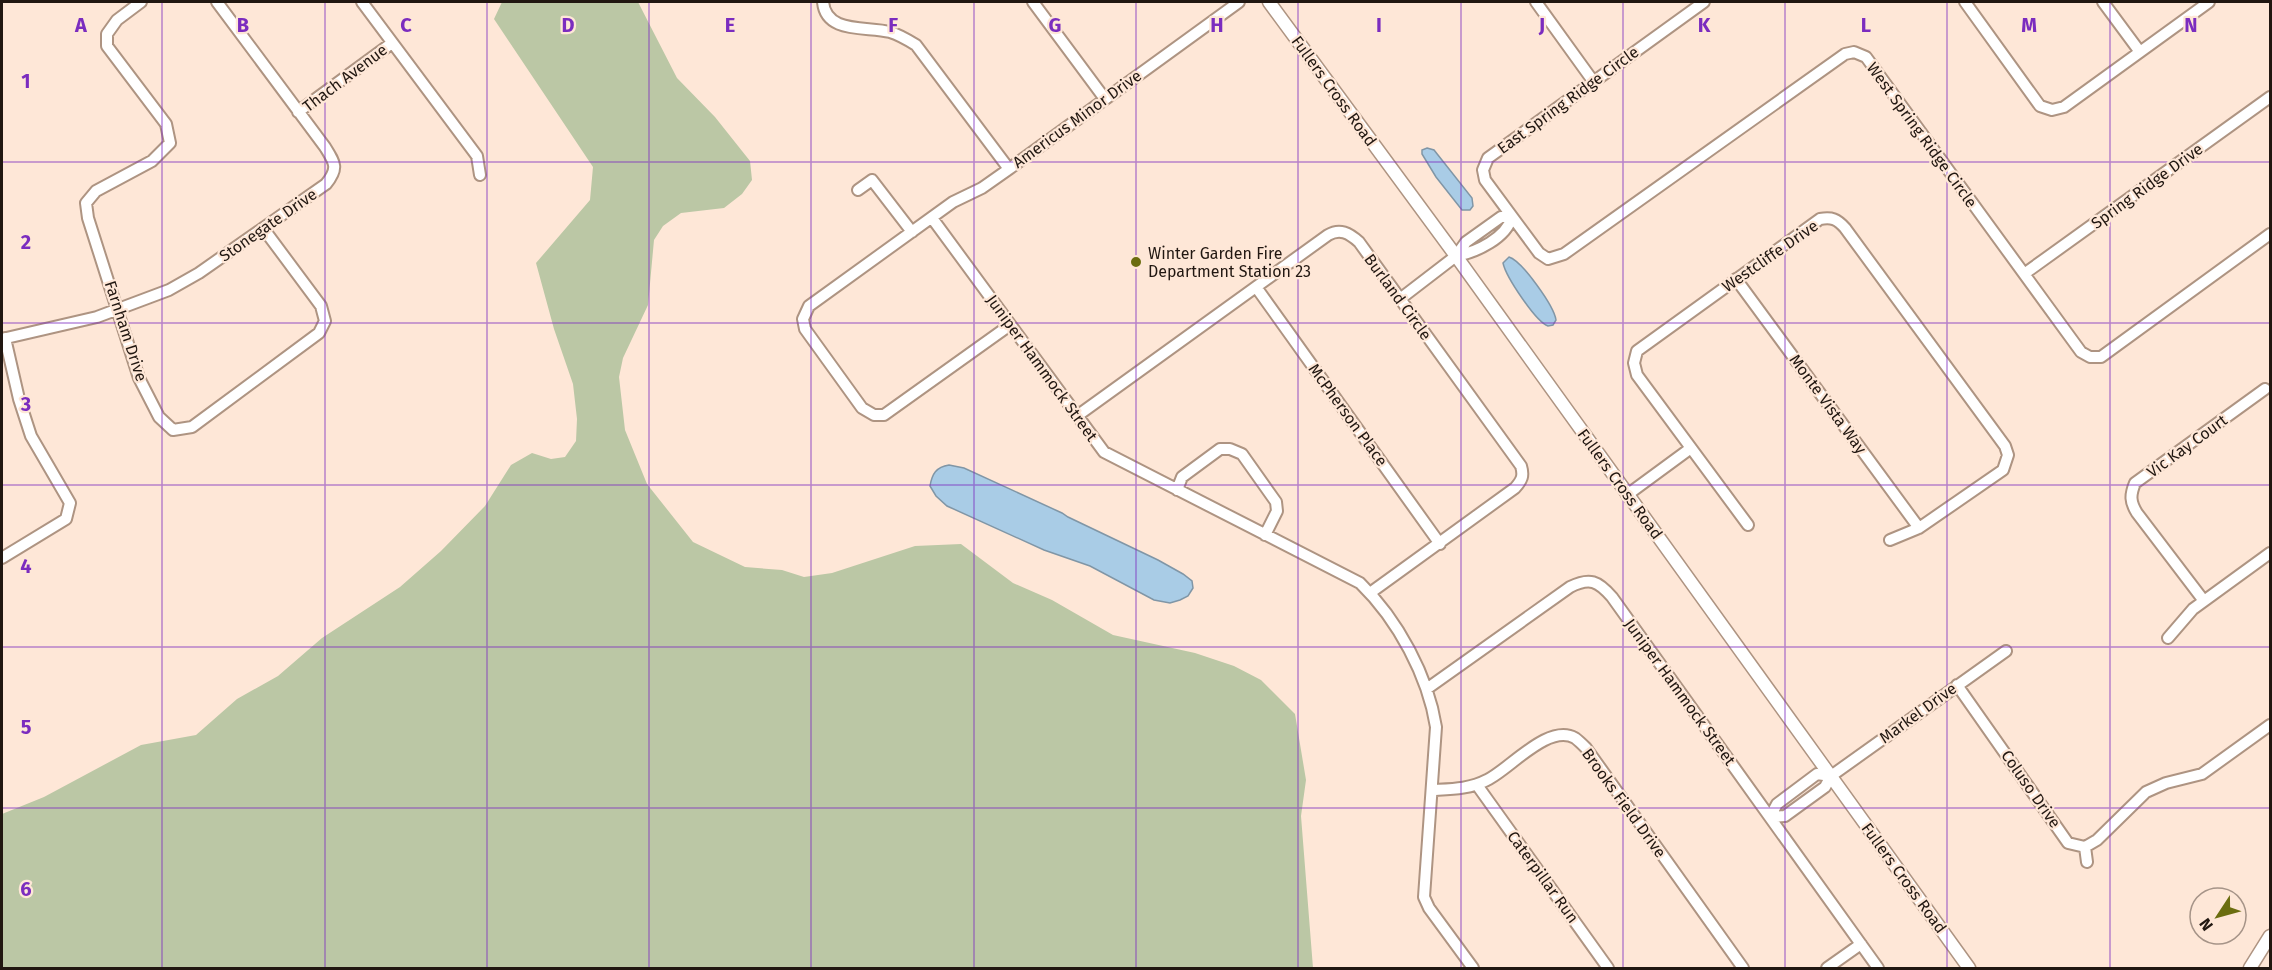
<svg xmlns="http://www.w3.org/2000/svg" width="2272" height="970" font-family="'Fira Sans',sans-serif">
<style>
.green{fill:#bbc7a5}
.water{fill:#a9cce6;stroke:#8096a6;stroke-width:1.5}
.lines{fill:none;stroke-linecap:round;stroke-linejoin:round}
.minor-casing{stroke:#ae9482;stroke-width:14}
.tertiary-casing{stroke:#ae9482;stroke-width:15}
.minor{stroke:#fff;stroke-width:10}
.tertiary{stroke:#fff;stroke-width:12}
.grid{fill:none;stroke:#7b2cbf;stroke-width:1.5;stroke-opacity:0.55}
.poi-dot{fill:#6b6d0f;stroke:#fee7d7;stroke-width:2}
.labels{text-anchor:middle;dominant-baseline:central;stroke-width:4.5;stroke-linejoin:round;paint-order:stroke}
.street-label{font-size:16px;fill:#211711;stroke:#fee7d7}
.poi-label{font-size:16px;fill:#211711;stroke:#fee7d7;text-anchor:start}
.grid-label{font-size:20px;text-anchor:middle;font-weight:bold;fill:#7b2cbf;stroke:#fee7d7;stroke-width:4.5;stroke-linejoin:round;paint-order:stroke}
</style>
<rect width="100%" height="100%" fill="#fee7d7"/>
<path class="green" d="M502 2H638L677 78 715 117 750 161 752 180 742 194 724 208 681 213 663 226 654 240 648 305 623 358 619 377 625 430 647 484 693 542 745 567 782 570 804 577 832 573 915 546 961 544 1013 583 1052 600 1113 635 1195 653 1234 666 1261 680 1295 714 1306 780 1301 816 1313 968H2V814L44 797 141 745 196 735 237 699 278 676 322 638 400 587 441 551 485 506 511 465 532 453 551 459 565 457 576 441 577 419 573 384 554 329 536 263 590 200 593 167 494 19Z"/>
<path class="water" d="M1427 148 1434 150 1472 198 1473 206 1470 210H1462L1436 177 1422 154V150Z
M1509 257C1522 261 1554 306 1556 320L1553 325 1548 326C1536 322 1506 277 1503 263Z
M949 465 964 468 1062 513 1068 517 1158 560 1183 574 1192 581 1193 588 1188 596 1180 600 1170 603 1154 600 1090 566 1044 550 947 506 936 496 930 486C932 474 936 467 949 465Z"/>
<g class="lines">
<defs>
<path id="minor" d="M141 2 117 20 107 34V46L166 124 170 143 152 161 96 191 86 203 88 218 139 378 159 417 173 430 192 427 319 333 325 321 321 306 263 228
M362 2 477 156 480 175
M823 2C826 34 866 26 890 32 900 35 908 40 916 45L1009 169
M1033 2 1105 99
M1536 2 1593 81
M1704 2 1488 158 1483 170 1485 180 1539 253 1548 259 1564 254 1845 54 1854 52 1866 57 2081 352 2090 357H2101L2270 234
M1965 2 2040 106 2052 110 2064 107 2209 2
M2103 2 2140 52
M298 112 392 43
M858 190 872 180 912 232
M932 218 1104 452 1360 583C1398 620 1428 676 1436 727L1424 897 1429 908 1473 968
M1456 256C1477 252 1506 238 1512 217
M2024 274 2270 97
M1736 279 1919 528
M1256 287 1440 544
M1400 299 1456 256 1466 242 1501 217H1512
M1010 325 884 415H874L862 408 805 329 803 319 809 306 953 202 982 188 1009 169 1239 2
M2 339 97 317 169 290 199 273 326 184C339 168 335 163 325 147L217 2
M1077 416 1328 235C1340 228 1349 233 1359 242L1521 466C1524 476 1522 480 1515 488L1370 593
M1177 490 1182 477 1220 449H1230L1242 454 1276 502 1277 511 1265 535
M1627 495 1691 448
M1748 525 1637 375 1634 363 1637 351 1820 219C1832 217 1837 219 1845 228L2005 446 2008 455 2003 470 1919 528 1890 540
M2 558 66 519 70 503 31 436 19 399 5 338
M2204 601 2137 513C2130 502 2130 495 2135 483L2265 389
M2168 638 2193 609 2270 553
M1957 685 2068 843 2085 847 2097 840 2146 792 2166 783 2202 774 2270 725
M1428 688 1570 587C1590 577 1598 581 1612 597L1878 968
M1831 776 1817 774 1777 804 1770 817 1785 816 1825 787 1831 776 2006 651
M1477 785 1608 968
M1433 790C1451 789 1470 789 1487 780 1510 769 1548 723 1575 738 1579 741 1583 745 1586 748L1743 968
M2085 847 2087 862
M1827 968 1861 944"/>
<path id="tertiary" d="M1269 2 1456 256 1969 968
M2250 968 2270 936"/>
</defs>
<use href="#minor" class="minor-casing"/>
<use href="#tertiary" class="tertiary-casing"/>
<use href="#minor" class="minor"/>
<use href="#tertiary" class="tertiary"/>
</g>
<path class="grid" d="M162 2V968M325 2V968M487 2V968M649 2V968M811 2V968M974 2V968M1136 2V968M1298 2V968M1461 2V968M1623 2V968M1785 2V968M1947 2V968M2110 2V968M2 162H2270M2 323H2270M2 485H2270M2 647H2270M2 808H2270"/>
<circle class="poi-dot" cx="1136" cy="262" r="6"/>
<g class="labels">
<g class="street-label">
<text transform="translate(345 78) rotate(-37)">Thach Avenue</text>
<text transform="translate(1334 91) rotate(54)">Fullers Cross Road</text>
<text transform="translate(1568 100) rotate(-36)">East Spring Ridge Circle</text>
<text transform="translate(1077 119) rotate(-36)">Americus Minor Drive</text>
<text transform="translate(1922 135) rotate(54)">West Spring Ridge Circle</text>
<text transform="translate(2147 186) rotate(-36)">Spring Ridge Drive</text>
<text transform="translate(268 225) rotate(-35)">Stonegate Drive</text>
<text transform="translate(1770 256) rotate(-35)">Westcliffe Drive</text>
<text transform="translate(1398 297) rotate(54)">Burland Circle</text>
<text transform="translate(126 331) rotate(72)">Farnham Drive</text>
<text transform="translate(1042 368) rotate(54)">Juniper Hammock Street</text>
<text transform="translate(1828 404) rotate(54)">Monte Vista Way</text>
<text transform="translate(1348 415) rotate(54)">McPherson Place</text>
<text transform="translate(2187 446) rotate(-36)">Vic Kay Court</text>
<text transform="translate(1620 484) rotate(54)">Fullers Cross Road</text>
<text transform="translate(1680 692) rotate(54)">Juniper Hammock Street</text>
<text transform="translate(1918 713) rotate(-36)">Markel Drive</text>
<text transform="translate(2031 789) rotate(55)">Coluso Drive</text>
<text transform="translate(1624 803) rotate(54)">Brooks Field Drive</text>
<text transform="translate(1543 877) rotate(54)">Caterpillar Run</text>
<text transform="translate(1904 878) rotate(54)">Fullers Cross Road</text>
</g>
<g class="poi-label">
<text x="1148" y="253">Winter Garden Fire<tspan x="1148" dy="18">Department Station 23</tspan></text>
</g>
</g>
<g class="grid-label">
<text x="81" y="32">A</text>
<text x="243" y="32">B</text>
<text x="406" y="32">C</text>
<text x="568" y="32">D</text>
<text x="730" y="32">E</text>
<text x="893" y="32">F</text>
<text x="1055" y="32">G</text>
<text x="1217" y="32">H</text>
<text x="1379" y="32">I</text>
<text x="1542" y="32">J</text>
<text x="1704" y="32">K</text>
<text x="1866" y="32">L</text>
<text x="2029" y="32">M</text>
<text x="2191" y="32">N</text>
<text x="26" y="88">1</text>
<text x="26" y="249">2</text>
<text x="26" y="411">3</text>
<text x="26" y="573">4</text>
<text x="26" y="734">5</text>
<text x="26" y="896">6</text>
</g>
<rect width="2272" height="970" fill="none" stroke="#211711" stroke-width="6"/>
<g transform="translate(2218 916) rotate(234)"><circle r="28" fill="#fee7d7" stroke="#a69488" stroke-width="1.5"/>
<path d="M0-4.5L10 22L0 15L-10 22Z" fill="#6b6d0f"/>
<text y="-9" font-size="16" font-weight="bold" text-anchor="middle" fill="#211711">N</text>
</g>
</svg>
